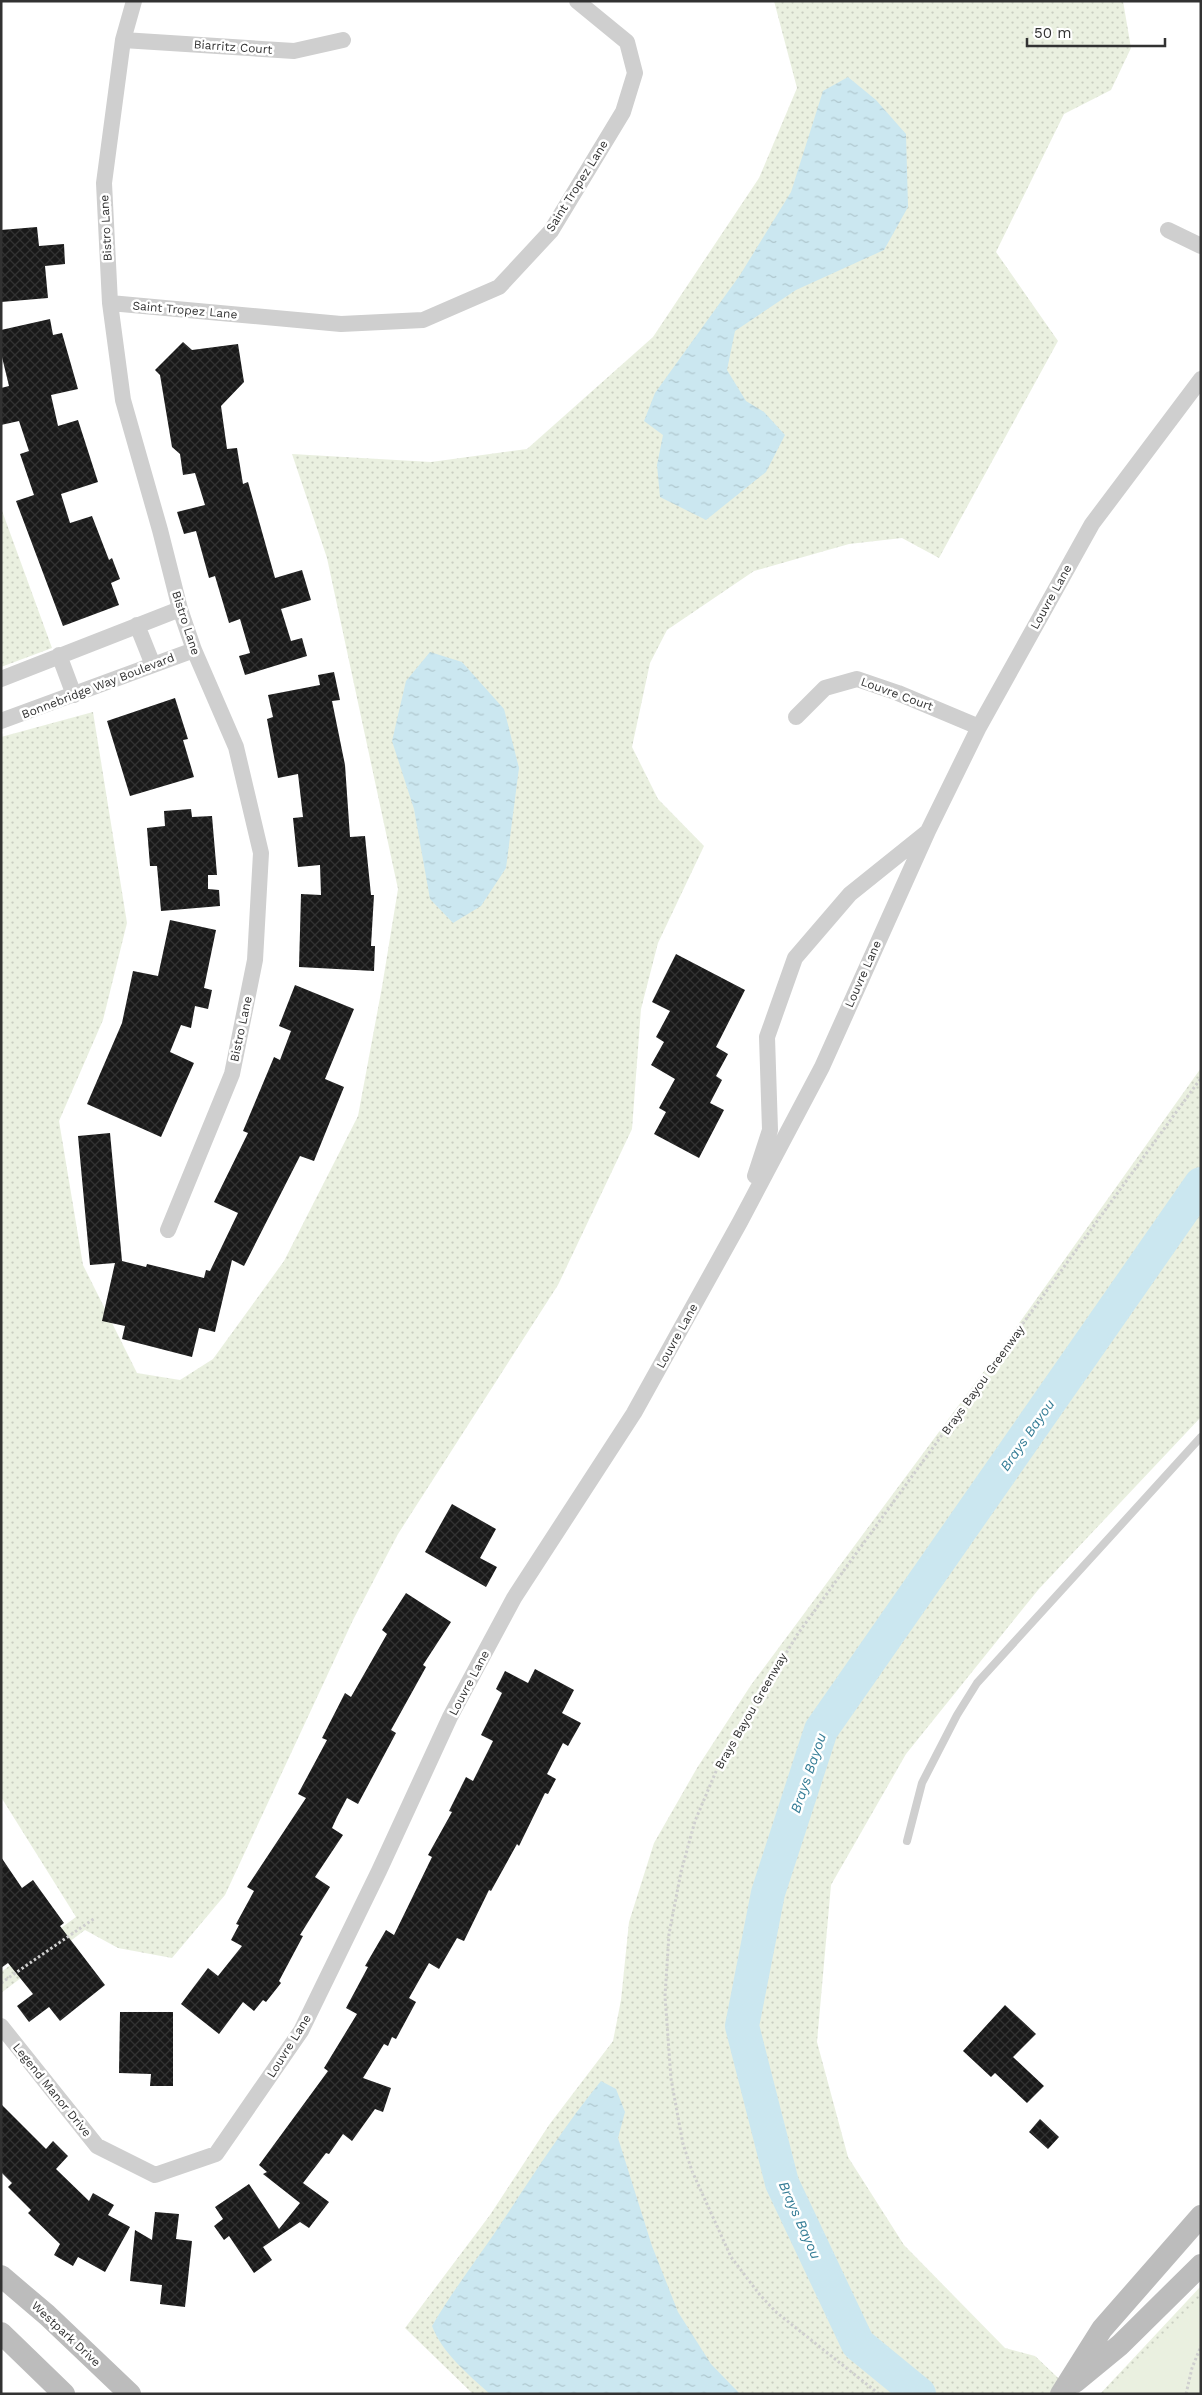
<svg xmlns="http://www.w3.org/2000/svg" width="1202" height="2395" font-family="'Work Sans',sans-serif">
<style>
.grass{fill:url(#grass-dots)}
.park{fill:#eaf0e0}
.water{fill:url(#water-ripples)}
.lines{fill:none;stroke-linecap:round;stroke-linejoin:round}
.river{stroke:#cbe7f0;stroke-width:34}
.building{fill:url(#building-cross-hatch)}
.path{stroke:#cfcfcf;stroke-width:3;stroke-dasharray:2.5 2.5;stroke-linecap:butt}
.service{stroke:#cfcfcf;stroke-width:8}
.minor{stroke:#cfcfcf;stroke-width:16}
.secondary{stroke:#bcbcbc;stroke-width:22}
.labels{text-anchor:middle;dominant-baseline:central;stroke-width:5;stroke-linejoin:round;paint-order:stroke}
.street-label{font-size:12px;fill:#323232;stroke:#fff}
.water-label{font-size:14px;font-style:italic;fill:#357d96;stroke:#fff}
</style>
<defs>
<pattern id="grass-dots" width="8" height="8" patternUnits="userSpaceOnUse" patternTransform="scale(1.25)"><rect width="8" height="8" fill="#eaf0e0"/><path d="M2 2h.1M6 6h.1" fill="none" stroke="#c9cec1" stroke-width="1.8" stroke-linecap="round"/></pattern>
<pattern id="water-ripples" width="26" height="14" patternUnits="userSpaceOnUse" patternTransform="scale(1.25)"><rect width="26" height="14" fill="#cbe7f0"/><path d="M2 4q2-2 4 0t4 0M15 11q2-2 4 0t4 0" fill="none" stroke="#afc7ce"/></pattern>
<pattern id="building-cross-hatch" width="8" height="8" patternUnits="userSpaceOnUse" patternTransform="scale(1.25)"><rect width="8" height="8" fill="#191919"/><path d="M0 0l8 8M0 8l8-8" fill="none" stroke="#323232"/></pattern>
</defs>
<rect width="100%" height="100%" fill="#fff"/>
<path class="grass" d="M774 1H1123L1131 48 1111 90 1064 114 996 252 1058 341 939 558 902 538 849 544 754 571 667 630 650 663 632 747 658 799 704 846 658 943 641 1009 632 1129 558 1285 398 1534 353 1620 225 1895 172 1958 118 1948 85 1930 1 1993V1972L76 1917 1 1797V737L93 712 127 923 103 1020 59 1121 83 1265 137 1373 180 1380 213 1359 284 1261 358 1116 382 987 398 889 327 558 292 454 431 462 527 449 653 337 759 178 797 88Z
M1 508 52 648 1 667Z
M1201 1068V1417L1038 1590 906 1754 831 1885 817 2042 848 2157 904 2245 1005 2348 1035 2356 1075 2394H473L405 2328 490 2215 549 2125 613 2041 621 2000 629 1922 654 1843 697 1768 751 1685 1005 1343Z
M1201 2286V2394H1100Z"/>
<path class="park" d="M1201 2299V2394H1107Z"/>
<path class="water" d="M848 77 876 100 906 134 908 207 884 250 796 290 735 331 727 370 746 401 764 412 785 435 766 472 706 520 660 497 657 465 663 435 644 421 655 393 740 275 791 192 823 91Z
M430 652 462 662 504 709 519 768 506 868 481 906 453 923 430 899 414 809 392 741 406 681Z
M601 2081 616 2089 625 2112 618 2138 652 2246 678 2312 711 2364 740 2394H490C468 2374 443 2354 432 2326 453 2290 479 2257 502 2222 534 2174 564 2126 601 2081Z"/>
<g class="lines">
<path class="river" d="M919 2394 858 2344 782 2183 742 2026 768 1893 821 1730 1201 1184"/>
</g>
<path class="building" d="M37 227 39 246 64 244 65 264 45 266 48 298 1 302V230Z
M50 319 53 335 62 333 78 389 51 395 58 426 78 420 98 482 61 494 70 523 92 516 109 560 112 558 120 579 111 583 119 605 63 626 16 501 34 495 20 454 29 451 19 421 1 425V388L9 386 1 353V330Z
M183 342 192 350 238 344 244 382 221 406 227 449 237 448 243 484 248 482 275 578 302 570 311 600 281 609 291 641 302 638 307 656 245 675 239 656 250 653 240 619 229 623 215 576 209 578 196 531 184 534 177 512 205 505 195 473 183 475 180 454 172 447 160 375 155 370Z
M334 672 340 700 332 701 345 765 350 837 365 836 371 895H374L371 946H375L374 971 299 967 301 894 321 895 320 865 298 867 293 818 303 817 298 774 278 778 267 719 273 717 268 695 320 685 318 675Z
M175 698 188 739 183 740 194 777 130 796 107 721Z
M191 809 192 817 212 816 217 875H208V889L219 890 220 906 161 911 157 866H150L147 828 165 826 164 811Z
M170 920 216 930 204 988 212 990 208 1009 195 1006 191 1028 181 1025 170 1052 194 1063 161 1137 87 1104 122 1023 133 971 158 976Z
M676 954 745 990 716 1047 728 1054 716 1076 722 1080 710 1103 724 1110 699 1158 654 1134 666 1112 659 1108 675 1079 651 1065 664 1042 656 1037 670 1011 652 1002Z
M295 985 354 1009 325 1079 344 1087 314 1161 300 1156 244 1266 232 1260 215 1332 199 1328 192 1357 122 1339 125 1326 102 1321 115 1263 90 1265 78 1136 110 1133 122 1261 146 1267 147 1264 204 1278 206 1270 210 1271 238 1213 214 1202 248 1133 243 1131 274 1057 280 1060 291 1031 279 1026Z
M452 1504 496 1529 480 1558 497 1567 486 1587 425 1552Z
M406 1593 451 1622 423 1665 426 1667 391 1730 396 1733 358 1804 347 1798 337 1817 332 1828 343 1835 315 1877 330 1887 300 1935 303 1936 279 1981 281 1983 266 2002 263 2000 254 2011 243 2002 219 2034 181 2004 208 1968 218 1976 242 1946 231 1940 239 1925 236 1924 254 1891 247 1887 306 1798 298 1794 327 1740 322 1738 345 1693 351 1697 387 1634 382 1630Z
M535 1669 574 1690 562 1713 581 1723 568 1746 563 1743 547 1774 556 1779 548 1794 545 1793 519 1846 517 1844 491 1891 489 1890 464 1941 457 1938 439 1969 429 1963 409 1998 416 2002 396 2039 392 2037 388 2046 384 2044 363 2078 391 2088 383 2112 375 2109 352 2141 343 2134 329 2154 326 2153 303 2183 329 2202 309 2228 300 2222 263 2247 272 2260 254 2273 229 2236 224 2240 214 2226 223 2219 215 2207 249 2184 279 2229 300 2203 263 2174 267 2172 259 2165 328 2071 324 2068 357 2014 346 2008 368 1967 365 1966 386 1930 394 1935 432 1857 428 1855 452 1812 449 1811 466 1777 473 1781 493 1741 481 1735 502 1693 496 1689 505 1671 528 1683Z
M1 1857 22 1888 33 1880 64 1923 60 1926 105 1985 60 2021 49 2007 29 2022 17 2006 33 1994 8 1963 1 1968Z
M1005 2005 1036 2034 1013 2057 1044 2086 1027 2103 995 2073 991 2077 963 2051Z
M120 2012H173V2086H150L151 2074 119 2073Z
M1 2104 46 2149 53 2141 68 2156 56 2169 89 2201 93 2193 114 2205 108 2215 130 2227 105 2272 78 2257 73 2266 54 2255 60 2244 28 2213 31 2210 8 2187 12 2183 1 2172Z
M1040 2119 1059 2137 1048 2149 1029 2132Z
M155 2212 179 2214 176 2239 192 2241 185 2307 160 2304 162 2285 130 2281 135 2230 152 2240Z"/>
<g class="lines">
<path class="path" d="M1 1983 95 1918
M879 2394 776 2312 760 2295 731 2257 692 2171 683 2144 671 2079 665 1996 669 1934 681 1872 695 1821 717 1769 797 1635 1201 1078
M1186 2394 1192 2368 1201 2346"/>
<path class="service" d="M907 1841 922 1783 957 1715 977 1683 1201 1437"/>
<path class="minor" d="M134 1 123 40 104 183 110 303 123 400 160 530 180 609 194 650 236 747 261 853 255 960 232 1074 168 1230
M123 40 294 51 343 40
M1168 230 1201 246
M110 303 341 324 423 320 499 287 551 231 623 112 635 73 627 42 577 1
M137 625 153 665
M59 655 74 695
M1 679 180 609
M796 717 825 688 857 679 898 693 979 727
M1 721 194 650
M755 1176 770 1130 767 1037 795 958 850 894 926 833
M1 2026 97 2146 155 2175 216 2154 301 2031 379 1871 450 1717 514 1598 634 1413 740 1222 822 1067 928 831 979 727 1092 524 1201 379"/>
<path class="secondary" d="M1 2276 47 2315 130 2394
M1 2333 64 2394
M1075 2382 1120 2345 1201 2265
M1061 2394 1102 2329 1201 2216"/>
</g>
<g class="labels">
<g class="street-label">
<text transform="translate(233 47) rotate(4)">Biarritz Court</text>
<text transform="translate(577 186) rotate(-58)">Saint Tropez Lane</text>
<text transform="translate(106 228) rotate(-93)">Bistro Lane</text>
<text transform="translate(185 310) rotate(5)">Saint Tropez Lane</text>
<text transform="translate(1051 597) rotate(-61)">Louvre Lane</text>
<text transform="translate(186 623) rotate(72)">Bistro Lane</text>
<text transform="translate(98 686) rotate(-21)">Bonnebridge Way Boulevard</text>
<text transform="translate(897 694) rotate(20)">Louvre Court</text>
<text transform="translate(863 974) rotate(-66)">Louvre Lane</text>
<text transform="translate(241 1029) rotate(-78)">Bistro Lane</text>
<text transform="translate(677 1336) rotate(-61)">Louvre Lane</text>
<text transform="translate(983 1380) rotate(-54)">Brays Bayou Greenway</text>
<text transform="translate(469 1683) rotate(-62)">Louvre Lane</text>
<text transform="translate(751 1711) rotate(-60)">Brays Bayou Greenway</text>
<text transform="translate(289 2046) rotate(-58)">Louvre Lane</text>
<text transform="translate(52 2090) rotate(51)">Legend Manor Drive</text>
<text transform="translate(66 2334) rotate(43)">Westpark Drive</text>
</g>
<g class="water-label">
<text transform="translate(1027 1435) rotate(-55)">Brays Bayou</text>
<text transform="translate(808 1773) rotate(-71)">Brays Bayou</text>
<text transform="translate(800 2220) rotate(66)">Brays Bayou</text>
</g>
</g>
<rect width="1202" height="2395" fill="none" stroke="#323232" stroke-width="5"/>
<path d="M1027 38v8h138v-8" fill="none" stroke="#323232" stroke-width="2.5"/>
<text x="1034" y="38" font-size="15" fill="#323232" stroke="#ffffff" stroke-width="4" paint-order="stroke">50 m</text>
</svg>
